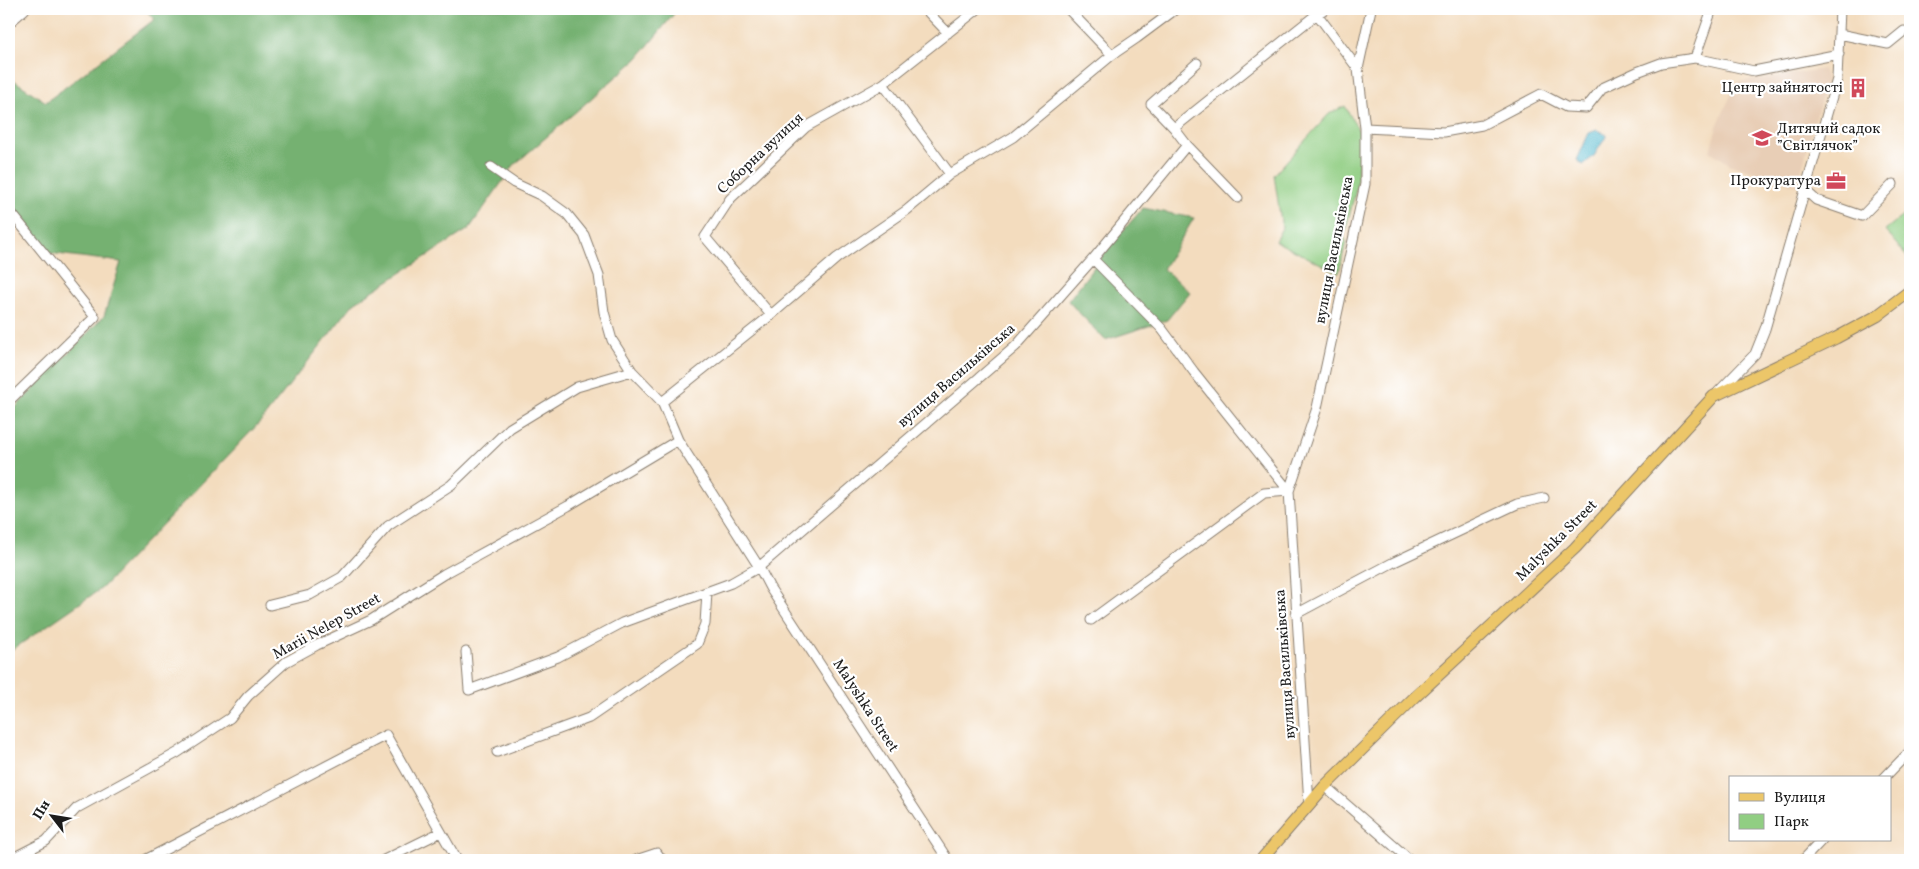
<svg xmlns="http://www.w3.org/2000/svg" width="1919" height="869" font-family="Vollkorn,serif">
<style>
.built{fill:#e8ceb6}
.green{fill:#91ce83;stroke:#567550}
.forest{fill:#74b171;stroke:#486646}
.water{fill:#4cb5cb;stroke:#346874}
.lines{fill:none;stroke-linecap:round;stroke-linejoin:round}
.minor-casing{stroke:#887c6d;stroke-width:11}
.major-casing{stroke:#887c6d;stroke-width:13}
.minor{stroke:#fff;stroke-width:9}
.major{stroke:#ecc669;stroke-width:11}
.labels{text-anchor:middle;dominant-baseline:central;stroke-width:4.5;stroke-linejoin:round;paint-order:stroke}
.poi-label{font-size:15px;fill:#1c1c1c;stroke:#fff;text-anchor:end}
.street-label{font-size:15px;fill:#1c1c1c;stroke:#fff}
</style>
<rect width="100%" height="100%" fill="#fff"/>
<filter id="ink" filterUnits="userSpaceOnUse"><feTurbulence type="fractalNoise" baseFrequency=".02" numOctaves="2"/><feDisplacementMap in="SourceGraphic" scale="10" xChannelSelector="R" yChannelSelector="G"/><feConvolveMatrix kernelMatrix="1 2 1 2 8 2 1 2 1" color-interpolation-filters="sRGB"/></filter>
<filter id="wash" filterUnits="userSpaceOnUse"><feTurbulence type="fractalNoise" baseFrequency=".0096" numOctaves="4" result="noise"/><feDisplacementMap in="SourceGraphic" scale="20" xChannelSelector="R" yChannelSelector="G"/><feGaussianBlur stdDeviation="1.12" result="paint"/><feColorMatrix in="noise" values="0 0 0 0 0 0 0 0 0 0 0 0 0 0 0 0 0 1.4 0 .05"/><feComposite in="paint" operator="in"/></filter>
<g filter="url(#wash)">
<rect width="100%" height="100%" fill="#f3dcbe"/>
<path class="built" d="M1823 69 1827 79 1797 186 1731 165 1710 151 1717 126 1737 82Z"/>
<path class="green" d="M1345 106 1360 133 1357 186 1344 236 1346 242 1339 273 1275 241 1282 228 1274 175 1329 114Z
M1910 210V261L1885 230Z"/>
<path class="forest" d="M144 9H678L637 59 514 165 469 229 354 303 261 421 102 588 9 652V410L14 409 104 316 121 262 49 253 9 202V77L46 102 155 19Z
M1143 208 1194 218 1163 269 1190 292 1167 320 1105 340 1068 301 1113 242Z"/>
<path class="water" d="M1597 130 1607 135 1594 156 1583 165 1577 160 1589 133Z"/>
</g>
<g filter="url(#ink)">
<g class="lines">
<defs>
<path id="minor" d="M925 9 948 33
M1068 9 1112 55
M1312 9 1317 14 1325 9
M9 23 25 9
M1839 34 1888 44 1904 31
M1695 58 1712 9
M883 84 950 174
M1174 128 1151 104 1197 63
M1365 128 1444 132 1482 125 1541 94 1566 107 1586 108 1602 88 1637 72 1661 63 1695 58 1754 71 1839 54
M491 167 514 183 542 196 567 214 584 235 599 275 604 312 612 340 632 371 662 402
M1805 190 1816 200 1862 216 1893 184
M1238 198 1187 145 1174 128 1317 14 1358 69
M9 210 95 317 12 398 9 399
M1093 259 1187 145
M771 315 705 237 730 199 806 127 883 84 978 9
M1718 392 1755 354 1765 329 1837 79 1840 9
M270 605 310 595 342 577 388 526 451 485 510 428 577 387 632 371
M1296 614 1392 563 1517 504 1544 498
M1091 620 1264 493 1289 491
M466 652 469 690 558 657 622 623 731 583 759 567 1016 346 1093 259 1162 329 1194 372 1289 491
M497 752 589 718 697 644 705 624 707 592
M1884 778 1910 751
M1325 786 1410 860
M1309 804 1289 491 1317 408 1365 184V128L1358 69 1371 9
M9 860 46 841 77 808 177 753 230 718 248 696 286 662 317 645 371 620 444 574 568 506 678 440
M145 860 386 735 457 860
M384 860 441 832
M636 860 657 853 662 860
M948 860 770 588 759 567 678 440 662 402 771 315 837 258 907 210 950 174 1013 137 1112 55 1137 38 1176 9
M1803 860 1822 840"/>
<path id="major" d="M1261 860 1325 786 1415 697 1575 548 1714 396 1836 338 1877 316 1910 291"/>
</defs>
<use href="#minor" class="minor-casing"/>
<use href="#major" class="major-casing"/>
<use href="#minor" class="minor"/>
<use href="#major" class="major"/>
</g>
</g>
<defs>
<symbol id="building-bare" viewBox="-9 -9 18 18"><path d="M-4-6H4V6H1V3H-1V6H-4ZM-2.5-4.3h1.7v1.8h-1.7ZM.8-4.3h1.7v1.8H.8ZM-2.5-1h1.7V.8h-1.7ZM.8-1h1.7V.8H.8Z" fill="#d1495b" stroke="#fff" stroke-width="2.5" paint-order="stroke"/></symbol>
<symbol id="school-bare" viewBox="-9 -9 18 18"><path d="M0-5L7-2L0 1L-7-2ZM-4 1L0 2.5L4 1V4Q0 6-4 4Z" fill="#d1495b" stroke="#fff" stroke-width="2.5" paint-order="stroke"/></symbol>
<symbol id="office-bare" viewBox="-9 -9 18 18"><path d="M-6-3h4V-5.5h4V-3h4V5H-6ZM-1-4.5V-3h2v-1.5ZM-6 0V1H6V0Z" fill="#d1495b" stroke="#fff" stroke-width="2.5" paint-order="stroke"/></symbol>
</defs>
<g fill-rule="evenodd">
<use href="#building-bare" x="1844" y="74" width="28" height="28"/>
<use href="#school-bare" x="1748" y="124" width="28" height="28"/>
<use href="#office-bare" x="1822" y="167" width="28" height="28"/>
</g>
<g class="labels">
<g class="poi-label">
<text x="1843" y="88">Центр зайнятості</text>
<text x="1777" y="129" text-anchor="start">Дитячий садок<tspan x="1777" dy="17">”Світлячок”</tspan></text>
<text x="1821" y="181">Прокуратура</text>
</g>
<g class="street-label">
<text transform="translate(761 154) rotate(-43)">Соборна вулиця</text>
<text transform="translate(1335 250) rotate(-79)">вулиця Васильківська</text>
<text transform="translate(957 376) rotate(-41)">вулиця Васильківська</text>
<text transform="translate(1557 541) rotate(-45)">Malyshka Street</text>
<text transform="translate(327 627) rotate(-29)">Marii Nelep Street</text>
<text transform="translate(1286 664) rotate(-94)">вулиця Васильківська</text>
<text transform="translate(865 706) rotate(57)">Malyshka Street</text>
</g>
</g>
<rect width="1919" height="869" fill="none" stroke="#fff" stroke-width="30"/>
<rect x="1729" y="776" width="162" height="65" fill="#ffffff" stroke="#a4a4a4"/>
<rect x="1739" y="793" width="25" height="8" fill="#ecc669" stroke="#a4a4a4"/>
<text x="1774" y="802" font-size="15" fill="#1c1c1c">Вулиця</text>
<rect x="1739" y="814" width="25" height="15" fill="#91ce83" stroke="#a4a4a4"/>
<text x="1774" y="826" font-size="15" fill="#1c1c1c">Парк</text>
<g transform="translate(52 816) rotate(301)" stroke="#ffffff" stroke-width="4" paint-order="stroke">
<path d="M0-4L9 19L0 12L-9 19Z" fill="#1c1c1c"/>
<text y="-8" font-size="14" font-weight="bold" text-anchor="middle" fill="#1c1c1c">Пн</text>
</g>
</svg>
